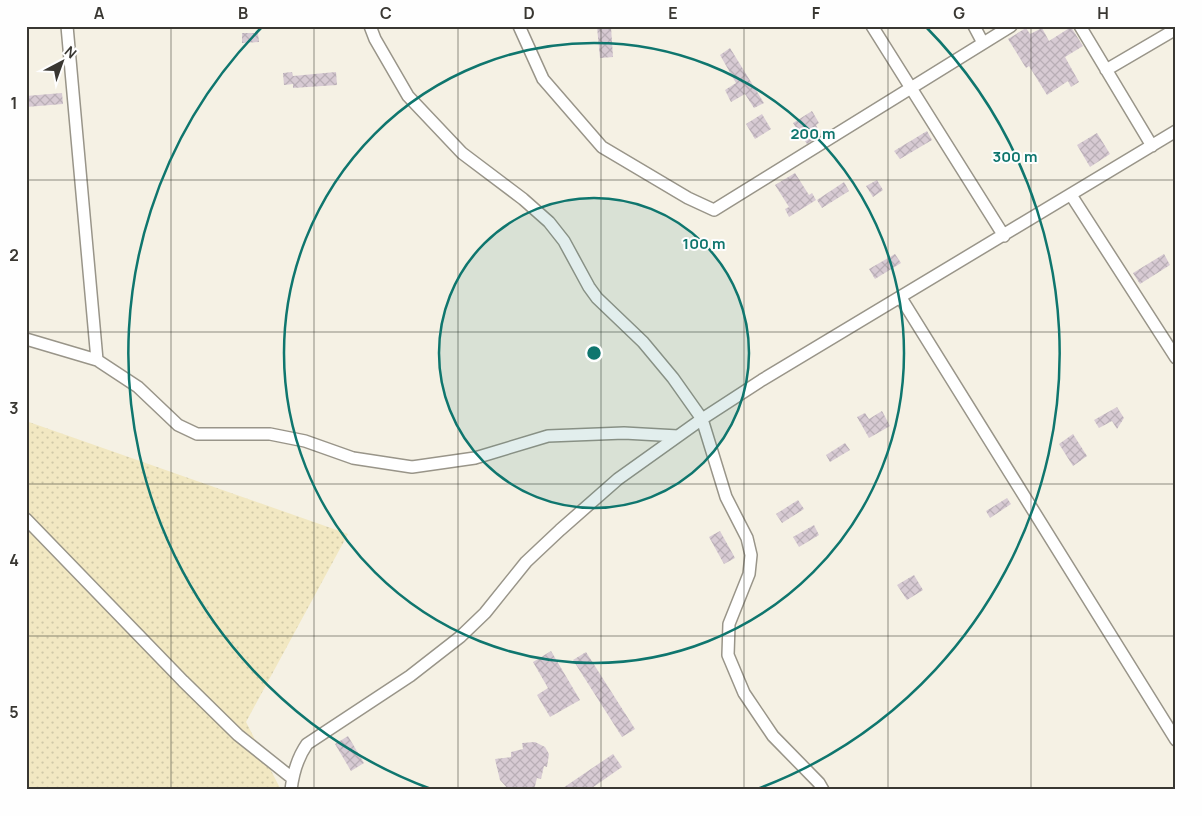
<svg xmlns="http://www.w3.org/2000/svg" width="1202" height="816" font-family="Manrope,sans-serif">
<style>
.sand{fill:url(#sand-dots)}
.building{fill:url(#building-cross-hatch)}
.lines{fill:none;stroke-linecap:round;stroke-linejoin:round}
.minor-casing{stroke:#999589;stroke-width:14}
.minor{stroke:#fff;stroke-width:11}
.grid{fill:none;stroke:#393732;stroke-width:1;stroke-opacity:0.55}
.ring{fill:none;stroke:#0f766e;stroke-width:2.5}
.centre{fill:#0f766e;stroke:#fefefe;stroke-width:2.5}
.ring-label{font-size:15px;text-anchor:middle;font-weight:bold;fill:#0f766e;stroke:#fefefe;stroke-width:4;stroke-linejoin:round;paint-order:stroke}
.neatline{fill:none;stroke:#393732;stroke-width:2}
.grid-label{font-size:16px;text-anchor:middle;font-weight:bold;fill:#393732}
</style>
<defs>
<pattern id="sand-dots" width="8" height="8" patternUnits="userSpaceOnUse" patternTransform="scale(1.25)"><rect width="8" height="8" fill="#f2e8c2"/><path d="M2 2h.1M6 6h.1" fill="none" stroke="#d0c8a7" stroke-width="1.8" stroke-linecap="round"/></pattern>
<pattern id="building-cross-hatch" width="8" height="8" patternUnits="userSpaceOnUse" patternTransform="scale(1.25)"><rect width="8" height="8" fill="#d7cad3"/><path d="M0 0l8 8M0 8l8-8" fill="none" stroke="#b9aeb6"/></pattern>
</defs>
<rect width="100%" height="100%" fill="#f5f1e4"/>
<path class="sand" d="M26 421 348 534 246 722 281 790H26Z"/>
<path class="building" d="M597 27H611L613 57 600 58Z
M1071 27 1083 46 1065 57 1079 82 1071 87 1068 81 1047 95 1029 66 1026 68 1008 39 1026 28 1030 34 1042 28 1049 41Z
M242 33H258L259 42 242 43Z
M730 48 764 103 754 108 745 94 731 102 725 90 736 83 720 55Z
M292 72 293 76 336 72 337 85 293 88V84L284 85 283 73Z
M62 93 63 104 26 107V96Z
M812 111 819 123 816 125 821 135 807 144 793 123Z
M762 114 771 129 755 139 746 124Z
M927 131 932 140 900 159 894 151Z
M1097 133 1110 154 1090 167 1077 145Z
M795 173 809 195 812 193 816 200 789 217 785 209 789 207 775 185Z
M877 180 883 190 873 197 866 186Z
M844 182 849 191 822 208 817 200Z
M895 254 901 263 875 279 869 269Z
M1164 254 1170 265 1140 284 1133 273Z
M1117 407 1124 418 1117 429 1112 421 1099 428 1094 420Z
M882 411 890 426 869 438 857 417 865 413 869 419Z
M1073 434 1087 456 1073 466 1059 444Z
M845 443 850 450 830 462 826 455Z
M1007 498 1011 504 990 518 986 511Z
M798 500 804 509 782 523 776 514Z
M814 525 819 535 799 547 793 537Z
M720 531 735 558 724 564 709 537Z
M914 575 923 590 907 600 897 585Z
M551 651 580 700 550 717 537 695 548 688 533 662Z
M586 652 635 729 622 737 573 660Z
M348 736 364 763 351 771 335 744Z
M535 742 545 747 549 754 547 767 544 766 541 779 537 778 534 790H509L500 780 495 759 511 757V752L523 749 522 743Z
M613 754 622 767 589 790H560Z"/>
<g class="lines">
<defs>
<path id="minor" d="M67 26 97 360
M370 26 375 39 408 96 462 153 523 199 549 222 564 241 589 287 597 298 643 342 673 378 702 419 726 497 747 538 751 555 749 574 729 624 728 655 744 693 773 736 819 783 823 790
M519 26 543 79 602 147 688 198 714 210 1011 26
M872 26 1004 236
M974 26 983 43
M1080 26 1152 146
M1106 70 1176 29
M1071 195 1176 358
M901 298 1176 740
M26 339 97 360 138 387 178 425 197 434H270L305 441 353 458 412 467 475 458 548 436 624 433 678 436
M26 519 183 681 238 735 292 778
M291 790C293 773 298 757 307 744L410 676 460 637 485 613 526 562 560 530 618 479 702 419 762 380 1176 131"/>
</defs>
<use href="#minor" class="minor-casing"/>
<use href="#minor" class="minor"/>
</g>
<path class="grid" d="M171 26V790M314 26V790M458 26V790M601 26V790M744 26V790M888 26V790M1031 26V790M26 180H1176M26 332H1176M26 484H1176M26 636H1176"/>
<circle cx="594" cy="353" r="155" fill="#0f766e" fill-opacity=".12"/>
<g class="ring">
<circle cx="594" cy="353" r="155"/>
<circle cx="594" cy="353" r="310"/>
<path d="M431 789A465 465 0 0 1 262 27M926 27A465 465 0 0 1 757 789"/>
</g>
<circle cx="594" cy="353" r="8" class="centre"/>
<g class="ring-label">
<text x="813" y="139">200 m</text>
<text x="1015" y="162">300 m</text>
<text x="704" y="249">100 m</text>
</g>
<rect width="1202" height="816" fill="none" stroke="#fefefe" stroke-width="55"/>
<g transform="translate(62 62) rotate(41)" stroke="#fefefe" stroke-width="4" paint-order="stroke">
<path d="M0-4L9 19L0 12L-9 19Z" fill="#393732"/>
<text y="-8" font-size="14" font-weight="bold" text-anchor="middle" fill="#393732">N</text>
</g>
<rect x="28" y="28" width="1146" height="760" class="neatline"/>
<g class="grid-label">
<text x="99" y="19">A</text>
<text x="243" y="19">B</text>
<text x="386" y="19">C</text>
<text x="529" y="19">D</text>
<text x="673" y="19">E</text>
<text x="816" y="19">F</text>
<text x="959" y="19">G</text>
<text x="1103" y="19">H</text>
<text x="14" y="109">1</text>
<text x="14" y="261">2</text>
<text x="14" y="414">3</text>
<text x="14" y="566">4</text>
<text x="14" y="718">5</text>
</g>
</svg>
